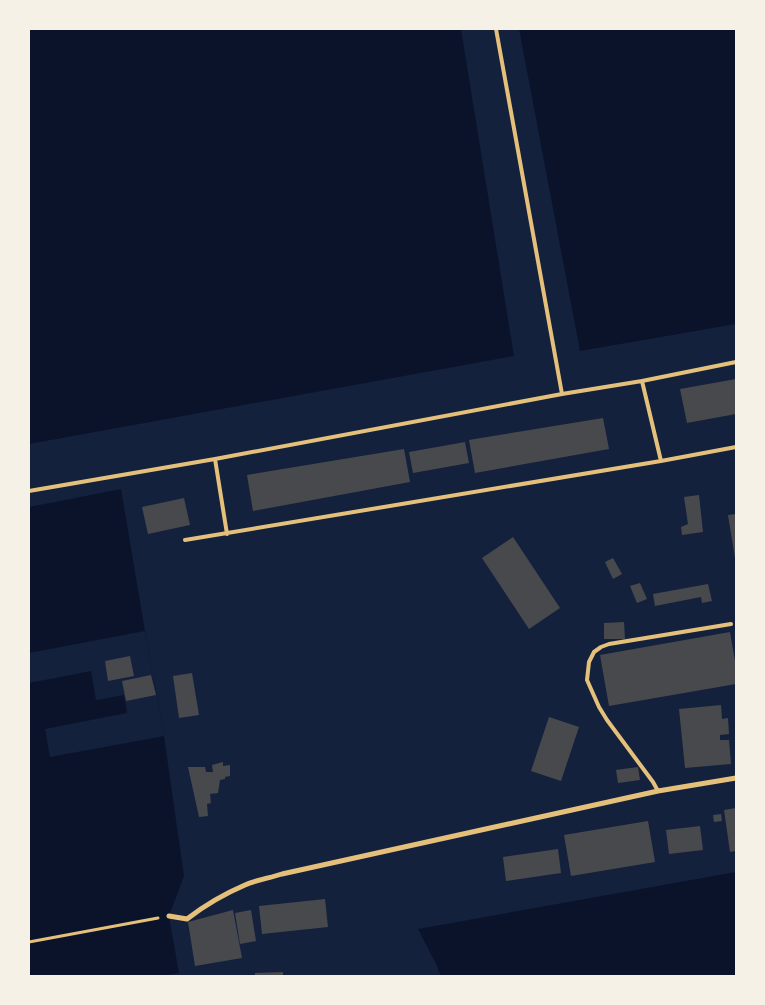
<svg xmlns="http://www.w3.org/2000/svg" width="765" height="1005" font-family="Commissioner,sans-serif">
<style>
.water{fill:#0b132b}
.pier{fill:#14213d}
.building{fill:#48494c}
.lines{fill:none;stroke-linecap:round;stroke-linejoin:round}
.path{stroke:#e5c07b;stroke-width:3}
.service{stroke:#e5c07b;stroke-width:4}
.minor{stroke:#e5c07b;stroke-width:5}
</style>
<rect width="100%" height="100%" fill="#14213d"/>
<path class="water" d="M29 29H461L514 356 29 444Z
M519 29H736V324L580 351Z
M121 489 145 631 164 736 184 876 169 916 179 973 162 976H29V507Z
M736 872V976H441L436 964 418 929Z"/>
<path class="pier" d="M145 631 164 736 50 757 45 729 127 713 124 695 96 700 91 671 29 683V653Z"/>
<path class="building" d="M736 379V414L687 423 680 389Z
M603 418 609 449 475 473 469 440Z
M465 442 469 463 413 473 409 452Z
M404 449 410 482 253 511 247 475Z
M699 495 703 532 682 535 681 527 688 524 684 497Z
M184 498 190 525 148 534 142 507Z
M736 514V558H735L728 515Z
M513 537 560 608 529 629 482 558Z
M613 558 622 574 613 579 605 562Z
M640 583 647 599 637 603 630 586Z
M708 584 712 601 702 603 701 597 655 606 653 594Z
M624 622 625 639H604V623Z
M730 632 736 667V684L609 706 600 655Z
M130 656 134 676 108 681 105 661Z
M192 673 199 715 179 718 173 676Z
M151 675 156 695 126 701 122 681Z
M721 705 722 719 728 718 729 734 720 735V740H729L731 764 685 768 679 709Z
M549 717 579 727 561 781 531 771Z
M223 762V766L230 765V776L225 777V779L220 780 218 793 210 794 211 803 207 804 208 816 199 817 188 767H205L206 772H213L212 765Z
M638 767 640 780 618 783 616 770Z
M736 808V851L730 852 724 810Z
M721 814 722 821 714 822 713 815Z
M648 821 655 862 571 876 564 835Z
M700 826 703 850 669 854 666 830Z
M558 849 561 873 506 881 503 857Z
M325 899 328 927 262 934 259 906Z
M233 910 242 958 195 966 188 922Z
M251 910 256 941 240 944 235 913Z
M283 972V976H255V973Z"/>
<g class="lines">
<path class="path" d="M29 942 158 918"/>
<path class="service" d="M496 29 562 394
M642 381 661 461
M215 459 227 534
M29 491 215 459 562 394 642 381 736 362
M185 540 661 461 736 447
M658 791 653 782 607 720 599 707 587 680 589 662 594 652 601 647 609 644 731 624"/>
<path class="minor" d="M169 916 187 919C205 905 224 894 245 885 256 880 270 878 282 874L658 791 736 778"/>
</g>
<rect width="765" height="1005" fill="none" stroke="#f6f1e7" stroke-width="60"/>
</svg>
